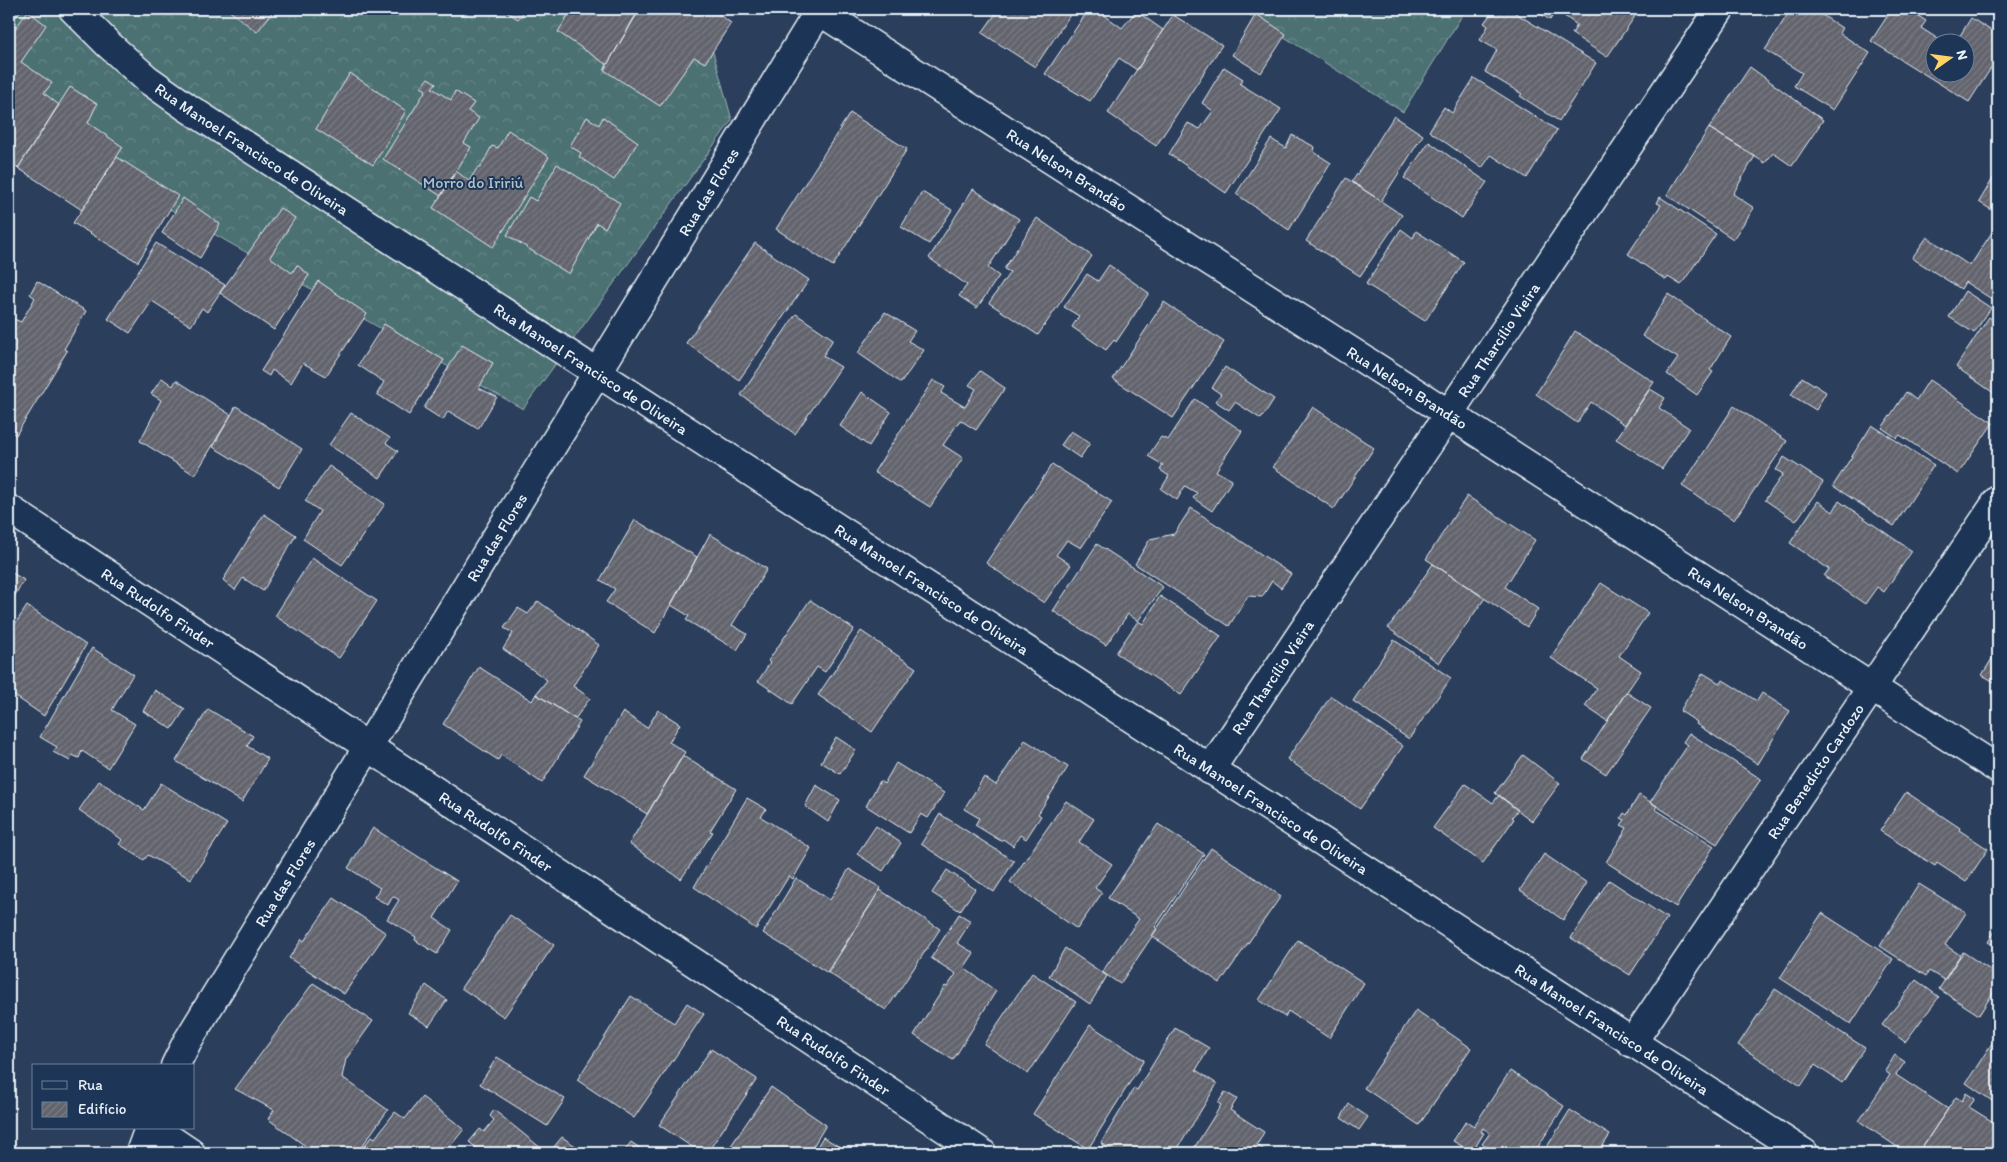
<svg xmlns="http://www.w3.org/2000/svg" width="2007" height="1162" font-family="Itim,sans-serif">
<style>
.forest{fill:url(#forest-crowns);stroke:#9ab1b6}
.building{fill:url(#building-hatch);stroke:#e8f1f8}
.lines{fill:none;stroke-linecap:round;stroke-linejoin:round}
.minor-casing{stroke:#e8f1f8;stroke-width:31}
.minor{stroke:#1d3557;stroke-width:28}
.labels{text-anchor:middle;dominant-baseline:central;stroke-width:4;stroke-linejoin:round;paint-order:stroke}
.street-label{font-size:16px;fill:#e8f1f8;stroke:#1d3557}
.park-label{font-size:16px;fill:#b1c4c9;stroke:#1d3557}
</style>
<defs>
<pattern id="forest-crowns" width="20" height="18" patternUnits="userSpaceOnUse" patternTransform="scale(1.25)"><rect width="20" height="18" fill="#4c7173"/><path d="M2 6a3 3 0 1 1 6 0M12 15a3 3 0 1 1 6 0" fill="none" stroke="#668688"/></pattern>
<pattern id="building-hatch" width="6" height="6" patternUnits="userSpaceOnUse" patternTransform="scale(1.25)"><rect width="6" height="6" fill="#63646d"/><path d="M-1 1l2-2M0 6l6-6M5 7l2-2" fill="none" stroke="#797b83"/></pattern>
</defs>
<rect width="100%" height="100%" fill="#2b3e5b"/>
<filter id="ink" filterUnits="userSpaceOnUse"><feTurbulence type="fractalNoise" baseFrequency=".02" numOctaves="2"/><feDisplacementMap in="SourceGraphic" scale="10" xChannelSelector="R" yChannelSelector="G"/><feConvolveMatrix kernelMatrix="1 2 1 2 8 2 1 2 1" color-interpolation-filters="sRGB"/></filter>
<g filter="url(#ink)">
<path class="forest" d="M9,9H701L732,120L523,409L9,118Z
M1240,9H1466L1403,112Z"/>
<path class="building" d="M9,9H22L9,26Z
M227,9H275L257,32Z
M503,9H526L518,19Z
M565,9H631L637,13L607,65L558,32L570,12Z
M640,9H711L731,23L705,63L694,57L660,106L604,70Z
M999,9H1074L1035,67L982,33Z
M1089,9H1096L1122,28L1136,11L1163,30L1137,70L1119,58L1090,101L1045,74Z
M1494,9H1509L1596,63L1559,121L1520,96L1522,94L1485,72L1497,50L1480,40L1488,26L1484,23Z
M1533,9H1640L1607,57L1572,34L1577,25L1556,10L1550,20Z
M1791,9H1813L1842,28L1839,33L1870,53L1833,110L1794,86L1802,73L1765,50Z
M1892,9H1908L1926,21L1921,28L1943,42H1934V72H1964V42H1956L1971,18L1998,35V57L1969,102L1871,41Z
M28,11L46,25L21,62L52,83L44,93L59,105L18,168L15,166L12,172L9,169V37Z
M1256,14L1286,34L1261,73L1232,55Z
M1173,15L1222,45L1156,146L1108,113Z
M1224,67L1243,79L1240,84L1281,109L1226,193L1169,154L1188,123L1200,129L1213,111L1202,103Z
M1750,67L1823,120L1792,166L1773,153L1765,163L1709,128Z
M350,73L406,111L373,165L316,129Z
M428,78L436,83L432,88L451,100L455,91L474,103L468,111L479,118L464,143L471,147L441,196L383,159L426,90L421,87Z
M1474,78L1557,130L1527,178L1491,155L1482,168L1429,131L1444,107L1452,113Z
M70,87L97,104L88,123L123,147L82,210L18,168Z
M850,113L907,149L833,266L776,229Z
M1394,116L1423,135L1381,201L1352,182Z
M587,117L599,125L603,117L638,142L614,180L579,157L581,153L570,146Z
M1709,128L1755,156L1733,194L1754,208L1733,239L1667,195Z
M508,130L549,157L493,247L433,208L456,171L469,181L478,167L480,168L492,146L498,148Z
M1292,135L1315,147L1314,152L1331,163L1289,230L1236,194L1271,139L1286,148Z
M1429,142L1487,182L1462,218L1404,178Z
M117,157L178,196L138,262L73,223Z
M557,164L620,203L605,228L597,223L569,274L507,235L529,197L536,201Z
M1998,170V214L1979,202Z
M1346,178L1402,215L1360,276L1306,241Z
M973,189L1019,219L988,268L999,276L977,308L959,296L967,285L929,258Z
M922,192L952,210L929,244L901,227Z
M1660,197L1716,234L1681,285L1668,277L1666,280L1628,254L1661,205L1657,203Z
M183,198L220,224L200,258L162,233Z
M280,208L295,218L270,257L292,273L297,265L309,275L274,330L220,293Z
M1037,218L1092,256L1038,335L989,303L1010,272L1004,269Z
M1998,223V303L1965,282L1961,289L1912,258L1927,237L1970,266Z
M1401,229L1413,238L1416,231L1464,262L1425,321L1366,284Z
M156,243L225,285L207,312L202,308L191,326L152,301L130,333L108,319Z
M755,243L809,280L739,380L686,343Z
M1109,265L1149,293L1116,342L1114,340L1106,350L1072,327L1079,316L1064,307L1087,274L1098,281Z
M37,281L86,311L64,349L67,351L16,435L9,430V328L14,319L21,322L35,298L30,294Z
M318,281L367,314L326,376L303,363L291,383L272,370L269,376L261,371Z
M1965,291L1991,308L1974,333L1949,317Z
M1668,294L1731,337L1710,370L1713,372L1697,395L1667,374L1678,358L1642,336Z
M1164,302L1224,342L1173,418L1113,379Z
M885,312L915,331L908,341L924,350L901,383L858,353Z
M796,314L833,339L823,356L841,367L795,434L741,395Z
M1989,317L1998,323V396L1956,367Z
M384,324L444,360L409,415L377,394L384,382L358,365Z
M1575,331L1654,382L1625,425L1591,402L1577,423L1536,394Z
M462,345L493,363L479,388L497,397L478,429L448,411L443,420L424,408Z
M1225,367L1274,399L1261,419L1235,402L1229,410L1215,401L1221,394L1212,388Z
M980,371L1005,388L976,430L960,420L943,445L963,458L930,507L874,472L933,380L945,387L941,393L965,407L976,389L969,385Z
M1802,377L1826,392L1816,410L1791,395Z
M162,378L173,386L176,380L231,415L195,475L140,441L161,400L151,394Z
M1929,380L1993,423L1958,474L1900,435L1897,438L1882,428L1906,392L1916,400Z
M1650,389L1665,398L1659,408L1689,428L1662,469L1616,439Z
M862,392L891,412L869,446L840,426Z
M1195,399L1242,431L1216,471L1232,480L1212,511L1193,498L1197,493L1185,486L1177,500L1161,489L1169,476L1160,470L1163,465L1148,456L1161,437L1168,440Z
M236,406L302,449L279,487L213,447Z
M1734,406L1787,441L1734,520L1682,486Z
M1313,407L1374,448L1334,509L1273,467Z
M351,413L390,438L386,443L398,451L380,478L329,445Z
M1872,425L1934,465L1894,526L1833,486Z
M1071,431L1090,443L1080,458L1061,445Z
M1784,457L1823,482L1796,521L1765,500L1783,474L1776,470Z
M1052,464L1112,502L1081,548L1067,540L1056,555L1071,565L1044,603L986,563Z
M329,466L385,504L342,565L303,539L320,511L305,501Z
M1467,496L1535,540L1505,587L1538,609L1527,627L1426,559Z
M1818,501L1833,512L1839,501L1912,551L1884,592L1877,587L1865,604L1824,576L1829,569L1790,543Z
M1191,508L1291,574L1281,588L1272,581L1262,597L1248,596L1229,626L1135,564L1150,539L1174,534Z
M264,514L296,535L263,591L243,578L235,590L223,580Z
M635,520L697,557L655,633L606,602L615,589L600,580Z
M710,534L767,569L732,625L747,634L737,650L686,620L689,616L671,605Z
M1097,544L1163,587L1138,621L1128,614L1106,645L1053,611Z
M312,558L377,601L339,658L275,616Z
M1433,564L1485,598L1439,663L1388,628Z
M9,571L24,580L9,605Z
M1601,583L1648,613L1619,656L1641,671L1607,721L1585,706L1597,688L1551,658Z
M1160,596L1221,636L1181,695L1116,653L1138,621L1143,624Z
M810,600L854,629L825,672L817,667L792,704L758,681L770,663L768,661Z
M538,601L599,645L573,686L590,698L575,719L536,694L547,680L503,649L513,633L504,628L518,608L528,614Z
M27,606L86,645L44,716L9,692V633Z
M861,631L916,668L872,732L818,695Z
M1394,640L1451,678L1409,739L1353,701Z
M92,648L133,674L112,710L135,724L108,768L82,751L79,758L72,755L70,761L53,752L57,747L40,737Z
M1998,649V684L1982,675Z
M479,667L532,701L536,694L580,722L542,783L501,755L498,760L443,724Z
M1703,673L1721,684L1723,680L1757,701L1762,693L1790,711L1758,764L1696,724L1697,722L1680,711Z
M155,690L185,709L172,729L143,711Z
M1626,692L1651,708L1606,774L1583,759Z
M1331,696L1403,746L1360,809L1287,759Z
M208,709L253,736L247,746L268,759L242,802L176,761Z
M658,710L680,724L669,742L685,752L647,814L584,775L623,712L647,728Z
M1689,733L1761,779L1717,844L1650,802L1688,745L1683,742Z
M836,737L856,750L840,774L821,762Z
M1025,740L1068,767L1038,814L1041,816L1026,839L1020,835L1013,846L1003,839L1001,841L975,825L979,818L964,809L984,777L996,785Z
M1523,755L1560,783L1532,821L1495,793Z
M683,756L736,789L710,831L713,832L681,879L629,844Z
M896,763L944,793L928,818L921,814L909,833L866,806L880,781L884,784Z
M99,781L144,810L161,783L227,824L191,879L148,855L144,860L119,844L122,840L120,838L79,810Z
M1465,784L1493,803L1499,795L1518,810L1512,817L1514,819L1483,863L1433,828Z
M816,785L840,800L828,822L805,806Z
M1906,792L1960,828L1959,830L1988,849L1966,882L1937,863L1935,866L1880,831Z
M1639,795L1657,806L1655,809L1714,846L1676,907L1606,862L1627,828L1621,825L1625,820L1621,818L1624,813L1627,815Z
M747,798L766,809L761,817L811,848L793,879L789,876L756,929L694,887Z
M1066,801L1094,819L1079,842L1112,864L1095,888L1102,893L1077,929L1010,882Z
M940,814L1014,861L994,892L921,844Z
M1158,824L1204,854L1155,927L1157,929L1120,984L1102,972L1139,919L1108,898Z
M876,826L901,843L883,871L857,854Z
M373,828L457,881L434,918L452,930L437,954L415,940L416,937L387,919L399,900L393,896L388,905L374,897L380,888L348,868Z
M1211,848L1281,896L1220,983L1152,936Z
M1544,854L1587,883L1563,920L1520,890Z
M849,869L881,888L828,973L763,933L796,878L830,900Z
M947,870L975,889L960,911L932,893Z
M1609,880L1667,918L1630,975L1571,938Z
M1919,884L1966,913L1945,945L1960,955L1944,980L1929,971L1926,976L1880,946Z
M880,890L940,929L886,1010L827,972Z
M334,898L386,933L344,994L289,958L302,939L304,941Z
M1822,913L1893,959L1851,1024L1780,978Z
M959,914L971,921L957,943L974,953L964,968L996,991L953,1060L914,1035L945,986L947,987L956,974L931,958Z
M510,915L554,945L504,1017L461,988Z
M1998,926V949L1988,942Z
M1298,940L1364,983L1329,1038L1288,1011L1285,1017L1259,1000Z
M1065,948L1107,976L1090,1004L1049,976Z
M1963,952L1998,975V985L1979,1015L1939,989Z
M1032,973L1076,1002L1028,1074L984,1044Z
M1916,980L1939,997L1905,1042L1882,1025Z
M313,983L373,1021L346,1059L342,1077L388,1110L357,1153H315L268,1119L274,1110L235,1089Z
M426,985L447,1000L429,1026L408,1013Z
M1775,989L1865,1048L1842,1083L1815,1065L1801,1086L1738,1045Z
M631,996L674,1023L687,1003L704,1014L634,1118L577,1080Z
M1416,1010L1471,1048L1419,1125L1364,1088Z
M1090,1025L1144,1060L1088,1149L1033,1114Z
M1175,1028L1209,1048L1196,1070L1217,1084L1175,1153H1117L1101,1143L1134,1088L1137,1090Z
M1996,1037L1998,1038V1105L1966,1083Z
M711,1049L757,1079L707,1153H701L659,1125Z
M1895,1055L1905,1062L1896,1075L1948,1109L1918,1153H1906L1859,1121L1890,1075L1885,1071Z
M497,1057L565,1099L547,1126L480,1084Z
M1510,1071L1564,1106L1534,1153H1495L1482,1144L1490,1133L1483,1128L1481,1132L1484,1133L1472,1152L1453,1141L1466,1121L1474,1126Z
M771,1087L826,1125L809,1153H726Z
M1225,1092L1237,1099L1230,1110L1264,1132L1257,1145L1269,1153H1191L1221,1105L1218,1103Z
M1966,1093L1975,1099L1969,1107L1998,1125V1148L1995,1153H1918L1956,1097L1962,1101Z
M422,1097L464,1129L445,1153H359L372,1136L375,1138L395,1112L405,1119Z
M1349,1104L1368,1117L1359,1130L1341,1118Z
M494,1110L547,1153H483L469,1142L480,1129L484,1132L494,1120L490,1116Z
M1570,1110L1610,1135L1598,1153H1543Z
M562,1137L586,1153H549Z
M823,1137L850,1153H813Z
M631,1142L647,1153H623Z"/>
<g class="lines">
<defs>
<g id="minor">
<path id="s1" d="M73,9L108,44L147,79L188,108L1804,1153"/>
<path id="s2" d="M816,9L1449,414L1998,769"/>
<path id="s3" d="M9,509L982,1153"/>
<path id="s4" d="M1210,770L1720,9"/>
<path id="s5" d="M1632,1043L1998,500"/>
<path id="s6" d="M175,1066L187,1042L819,11"/>
<path d="M154,1128L191,1153"/>
<path d="M140,1153L149,1128"/>
</g>
</defs>
<use href="#minor" class="minor-casing"/>
<use href="#minor" class="minor"/>
</g>
</g>
<g class="labels">
<g class="street-label">
<text stroke="none"><textPath href="#s1" startOffset="228">Rua Manoel Francisco de Oliveira</textPath></text>
<text stroke="none"><textPath href="#s2" startOffset="298">Rua Nelson Brandão</textPath></text>
<text stroke="none"><textPath href="#s6" startOffset="1024">Rua das Flores</textPath></text>
<text stroke="none"><textPath href="#s4" startOffset="518">Rua Tharcílio Vieira</textPath></text>
<text stroke="none"><textPath href="#s1" startOffset="632">Rua Manoel Francisco de Oliveira</textPath></text>
<text stroke="none"><textPath href="#s2" startOffset="702">Rua Nelson Brandão</textPath></text>
<text stroke="none"><textPath href="#s6" startOffset="619">Rua das Flores</textPath></text>
<text stroke="none"><textPath href="#s1" startOffset="1038">Rua Manoel Francisco de Oliveira</textPath></text>
<text stroke="none"><textPath href="#s3" startOffset="179">Rua Rudolfo Finder</textPath></text>
<text stroke="none"><textPath href="#s2" startOffset="1108">Rua Nelson Brandão</textPath></text>
<text stroke="none"><textPath href="#s4" startOffset="112">Rua Tharcílio Vieira</textPath></text>
<text stroke="none"><textPath href="#s5" startOffset="328">Rua Benedicto Cardozo</textPath></text>
<text stroke="none"><textPath href="#s1" startOffset="1442">Rua Manoel Francisco de Oliveira</textPath></text>
<text stroke="none"><textPath href="#s3" startOffset="584">Rua Rudolfo Finder</textPath></text>
<text stroke="none"><textPath href="#s6" startOffset="214">Rua das Flores</textPath></text>
<text stroke="none"><textPath href="#s1" startOffset="1848">Rua Manoel Francisco de Oliveira</textPath></text>
<text stroke="none"><textPath href="#s3" startOffset="989">Rua Rudolfo Finder</textPath></text>
</g>
<g class="park-label">
<text x="473" y="182">Morro do Iririú</text>
</g>
</g>
<rect width="2007" height="1162" fill="none" stroke="#1d3557" stroke-width="30"/>
<rect x="15" y="15" width="1977" height="1132" fill="none" stroke="#e8f1f8" stroke-width="2" filter="url(#ink)"/>
<rect x="32" y="1064" width="162" height="65" fill="#1d3557" stroke="#6e8097"/>
<rect x="42" y="1081" width="25" height="8" fill="#1d3557" stroke="#6e8097"/>
<text x="78" y="1090" font-size="15" fill="#e8f1f8">Rua</text>
<rect x="42" y="1102" width="25" height="15" fill="url(#building-hatch)" stroke="#6e8097"/>
<text x="78" y="1114" font-size="15" fill="#e8f1f8">Edifício</text>
<g transform="translate(1950 58) rotate(76)"><circle r="24" fill="#1d3557" stroke="#6e8097"/>
<path d="M0-4L9 19L0 12L-9 19Z" fill="#ffd166"/>
<text y="-8" font-size="14" font-weight="bold" text-anchor="middle" fill="#e8f1f8">N</text>
</g>
</svg>
